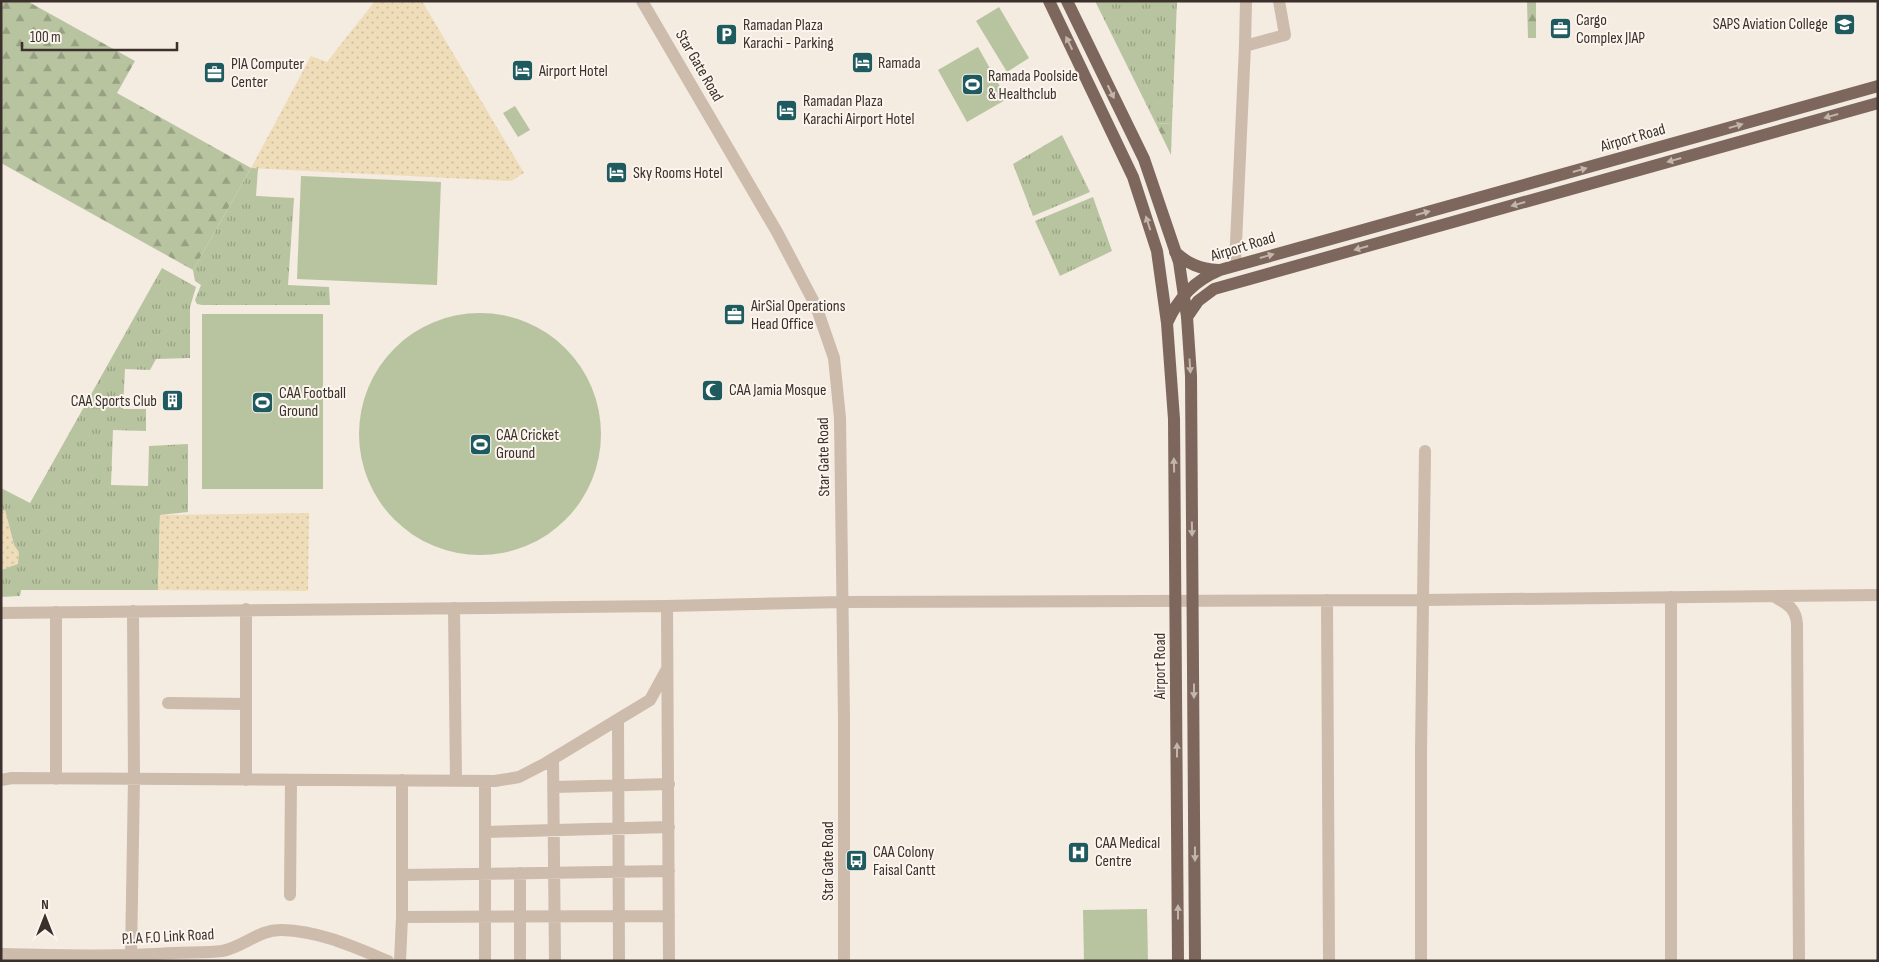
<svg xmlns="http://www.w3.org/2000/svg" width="1879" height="962" font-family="'Sofia Sans Condensed',sans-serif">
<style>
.grass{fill:url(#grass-tufts)}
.forest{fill:url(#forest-firs)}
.sand{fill:url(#sand-dots)}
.green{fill:#b8c4a0}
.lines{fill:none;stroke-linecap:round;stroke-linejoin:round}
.minor{stroke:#cdbbac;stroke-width:12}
.major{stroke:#7d675c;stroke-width:12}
.oneway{fill:#c2b5ac}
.labels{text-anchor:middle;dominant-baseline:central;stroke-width:4;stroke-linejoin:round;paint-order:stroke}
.poi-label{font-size:16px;fill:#3b302b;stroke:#fbf5ee;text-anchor:start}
.street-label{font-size:16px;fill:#3b302b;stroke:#fbf5ee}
</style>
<defs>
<pattern id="grass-tufts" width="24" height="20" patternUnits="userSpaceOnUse" patternTransform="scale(1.25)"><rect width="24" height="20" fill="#b8c4a0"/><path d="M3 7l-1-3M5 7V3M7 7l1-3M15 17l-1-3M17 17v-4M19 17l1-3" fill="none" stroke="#97a083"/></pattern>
<pattern id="forest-firs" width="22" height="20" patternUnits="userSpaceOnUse" patternTransform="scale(1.25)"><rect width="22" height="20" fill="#b8c4a0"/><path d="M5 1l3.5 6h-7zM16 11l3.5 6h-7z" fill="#97a083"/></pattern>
<pattern id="sand-dots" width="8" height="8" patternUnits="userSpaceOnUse" patternTransform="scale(1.25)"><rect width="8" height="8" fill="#efdcb8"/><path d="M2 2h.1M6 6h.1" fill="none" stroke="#cebd9e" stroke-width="1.8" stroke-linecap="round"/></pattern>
</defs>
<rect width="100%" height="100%" fill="#f4ebe1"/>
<path class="grass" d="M1095,1H1177L1172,123L1156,124Z
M1062,135L1090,192L1033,216L1013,164Z
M251,168H258L256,196L294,198L288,285L329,287L330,305H202L197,304L195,300L201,285L195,281L193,270Z
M1093,197L1112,251L1060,276L1035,221Z
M162,268L196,287L190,307V358L156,359L150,370L125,369L123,409H146V431L113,430L111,485L148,486L149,446L188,444V512L160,515L158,590H21L20,596L1,597V570L7,568L14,545L5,511H1V488L30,503Z"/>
<path class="forest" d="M1,1H27L135,61L117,93L251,168L193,270L1,163Z
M1527,1H1536V38H1528Z
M1172,123L1171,155L1156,124Z"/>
<path class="sand" d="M375,1H422L524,173L511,181L251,168L311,56L327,62Z
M5,510L14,545L19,552L18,564L1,570V511Z
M309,513L308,591L158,590L160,515Z"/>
<path class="green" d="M999,7L1029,58L1007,72L976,21Z
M978,47L1007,99L967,122L938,70Z
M515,106L530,130L518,137L503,113Z
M301,176L441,182L437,285L297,279Z
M359 434a121 121 0 1 1 242 0a121 121 0 1 1-242 0Z
M323,314V489H202V314Z
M1147,909L1148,961H1084L1083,910Z"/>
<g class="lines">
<path class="minor" d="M642,1L777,232L816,306L834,358L840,418L844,718V961
M1245,46L1246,1
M1235,265L1245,46L1285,35L1279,1
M1671,597V961
M1775,597C1787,604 1796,608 1797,624L1799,961
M1327,600L1329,961
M667,606L669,961
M454,608L456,781
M246,609V780
M1,613L667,606L843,602L1423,600L1878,595
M168,703L246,704
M618,720L619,961
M553,759L555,961
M56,779V612
M1,780L12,778L495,781L519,777L546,763L650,700L667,669
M554,787L669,784
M485,832L669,827
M520,873V961
M402,875L669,871
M290,895L291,780
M402,917L669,916
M1,954C58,955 115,957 172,953C189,952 206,953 222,951C244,947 259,929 282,930C320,931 354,947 388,961
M131,956L134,779L133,611
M400,961L402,917V780
M485,961V781
M1421,961V751L1425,451"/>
<path class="major" d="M1049,1L1133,177L1157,251L1167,323L1174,419L1178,961
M1067,1L1144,159L1179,262L1187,317L1191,376L1195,961
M1175,252C1188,264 1200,269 1218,270
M1187,317L1198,301L1214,289L1878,103
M1167,323C1179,297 1194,281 1220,270L1878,86"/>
</g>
<defs><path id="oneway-solid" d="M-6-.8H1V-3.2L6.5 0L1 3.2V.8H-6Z" transform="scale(1.25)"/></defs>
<g class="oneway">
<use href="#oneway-solid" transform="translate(1069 43) rotate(-116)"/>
<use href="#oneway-solid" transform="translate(1111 92) rotate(64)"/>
<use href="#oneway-solid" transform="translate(1831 116) rotate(164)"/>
<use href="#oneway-solid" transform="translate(1736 126) rotate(-16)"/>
<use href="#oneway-solid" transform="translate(1674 160) rotate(164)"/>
<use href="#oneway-solid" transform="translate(1580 170) rotate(-16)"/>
<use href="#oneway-solid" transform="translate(1518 204) rotate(164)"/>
<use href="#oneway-solid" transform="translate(1423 213) rotate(-15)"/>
<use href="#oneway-solid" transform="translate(1148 223) rotate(-108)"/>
<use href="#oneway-solid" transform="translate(1361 248) rotate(164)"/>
<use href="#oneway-solid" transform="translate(1267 256) rotate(-16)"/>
<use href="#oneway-solid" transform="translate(1190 366) rotate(86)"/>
<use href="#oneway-solid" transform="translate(1174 465) rotate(-91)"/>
<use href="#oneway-solid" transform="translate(1192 529) rotate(89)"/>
<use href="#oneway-solid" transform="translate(1194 691) rotate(90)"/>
<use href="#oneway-solid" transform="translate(1177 750) rotate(-90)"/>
<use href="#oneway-solid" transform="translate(1195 854) rotate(90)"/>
<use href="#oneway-solid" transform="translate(1178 912) rotate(-90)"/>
</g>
<defs>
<symbol id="university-square" viewBox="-11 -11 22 22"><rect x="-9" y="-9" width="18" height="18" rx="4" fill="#1f5a5e" stroke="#fbf5ee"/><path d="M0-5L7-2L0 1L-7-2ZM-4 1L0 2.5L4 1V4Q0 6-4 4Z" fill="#fff"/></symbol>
<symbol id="office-square" viewBox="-11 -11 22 22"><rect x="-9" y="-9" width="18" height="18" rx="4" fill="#1f5a5e" stroke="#fbf5ee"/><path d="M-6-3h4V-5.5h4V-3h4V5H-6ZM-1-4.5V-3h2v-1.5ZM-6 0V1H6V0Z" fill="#fff"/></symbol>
<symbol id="parking-square" viewBox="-11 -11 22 22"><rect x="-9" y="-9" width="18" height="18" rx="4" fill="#1f5a5e" stroke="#fbf5ee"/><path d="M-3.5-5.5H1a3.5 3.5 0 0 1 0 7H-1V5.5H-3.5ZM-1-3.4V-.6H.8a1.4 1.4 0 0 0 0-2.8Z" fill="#fff"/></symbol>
<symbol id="hotel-square" viewBox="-11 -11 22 22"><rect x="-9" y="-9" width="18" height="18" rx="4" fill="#1f5a5e" stroke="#fbf5ee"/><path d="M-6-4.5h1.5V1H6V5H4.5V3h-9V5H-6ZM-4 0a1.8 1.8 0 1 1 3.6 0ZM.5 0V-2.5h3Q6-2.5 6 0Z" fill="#fff"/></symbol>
<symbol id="stadium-square" viewBox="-11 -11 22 22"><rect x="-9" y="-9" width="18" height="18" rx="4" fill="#1f5a5e" stroke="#fbf5ee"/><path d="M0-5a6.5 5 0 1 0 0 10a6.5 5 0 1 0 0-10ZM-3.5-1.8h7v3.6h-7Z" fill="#fff"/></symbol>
<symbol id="mosque-square" viewBox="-11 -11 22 22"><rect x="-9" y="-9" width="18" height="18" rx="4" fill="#1f5a5e" stroke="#fbf5ee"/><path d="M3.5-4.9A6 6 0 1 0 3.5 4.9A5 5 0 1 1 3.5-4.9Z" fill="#fff"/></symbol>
<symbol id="building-square" viewBox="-11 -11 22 22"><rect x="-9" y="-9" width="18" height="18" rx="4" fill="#1f5a5e" stroke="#fbf5ee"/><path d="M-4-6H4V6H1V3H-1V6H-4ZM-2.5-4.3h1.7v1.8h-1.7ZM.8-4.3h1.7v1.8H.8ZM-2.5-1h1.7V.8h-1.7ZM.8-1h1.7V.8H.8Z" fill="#fff"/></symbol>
<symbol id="hospital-square" viewBox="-11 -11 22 22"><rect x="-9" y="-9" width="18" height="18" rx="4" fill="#1f5a5e" stroke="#fbf5ee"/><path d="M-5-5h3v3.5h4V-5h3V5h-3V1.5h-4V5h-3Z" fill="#fff"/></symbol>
<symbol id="bus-square" viewBox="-11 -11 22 22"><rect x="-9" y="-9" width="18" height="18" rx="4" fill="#1f5a5e" stroke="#fbf5ee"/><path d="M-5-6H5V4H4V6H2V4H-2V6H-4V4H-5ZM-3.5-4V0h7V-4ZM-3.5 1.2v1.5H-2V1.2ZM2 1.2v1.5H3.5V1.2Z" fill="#fff"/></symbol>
</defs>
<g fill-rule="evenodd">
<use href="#university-square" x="1832" y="12" width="25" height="25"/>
<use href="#office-square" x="1548" y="16" width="25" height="25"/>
<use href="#parking-square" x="714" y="22" width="25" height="25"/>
<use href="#hotel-square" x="850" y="50" width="25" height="25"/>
<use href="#hotel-square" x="510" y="58" width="25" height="25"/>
<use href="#office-square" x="202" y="60" width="25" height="25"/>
<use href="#stadium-square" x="960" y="72" width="25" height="25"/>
<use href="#hotel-square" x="774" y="98" width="25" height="25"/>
<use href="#hotel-square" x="604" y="160" width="25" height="25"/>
<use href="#office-square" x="722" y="302" width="25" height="25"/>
<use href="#mosque-square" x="700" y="378" width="25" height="25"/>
<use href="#building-square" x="160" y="388" width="25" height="25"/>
<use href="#stadium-square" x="250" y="390" width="25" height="25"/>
<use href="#stadium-square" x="468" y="432" width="25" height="25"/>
<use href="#hospital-square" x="1066" y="840" width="25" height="25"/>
<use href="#bus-square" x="844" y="848" width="25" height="25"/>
</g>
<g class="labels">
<g class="poi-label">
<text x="1576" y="20">Cargo<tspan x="1576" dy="18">Complex JIAP</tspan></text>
<text x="1828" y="24" text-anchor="end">SAPS Aviation College</text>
<text x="743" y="25">Ramadan Plaza<tspan x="743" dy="18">Karachi - Parking</tspan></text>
<text x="878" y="63">Ramada</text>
<text x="231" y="64">PIA Computer<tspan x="231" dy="18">Center</tspan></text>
<text x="539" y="71">Airport Hotel</text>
<text x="988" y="76">Ramada Poolside<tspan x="988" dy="18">&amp; Healthclub</tspan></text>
<text x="803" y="101">Ramadan Plaza<tspan x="803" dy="18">Karachi Airport Hotel</tspan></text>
<text x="633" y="173">Sky Rooms Hotel</text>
<text x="751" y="306">AirSial Operations<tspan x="751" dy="18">Head Office</tspan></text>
<text x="729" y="390">CAA Jamia Mosque</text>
<text x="279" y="393">CAA Football<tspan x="279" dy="18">Ground</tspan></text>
<text x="157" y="401" text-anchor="end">CAA Sports Club</text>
<text x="496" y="435">CAA Cricket<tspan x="496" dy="18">Ground</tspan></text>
<text x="1095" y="843">CAA Medical<tspan x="1095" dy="18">Centre</tspan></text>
<text x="873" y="852">CAA Colony<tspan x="873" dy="18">Faisal Cantt</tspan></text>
</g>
<g class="street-label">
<text transform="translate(699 66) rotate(60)">Star Gate Road</text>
<text transform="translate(1633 138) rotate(-16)">Airport Road</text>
<text transform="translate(1243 247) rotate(-17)">Airport Road</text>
<text transform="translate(824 457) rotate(-91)">Star Gate Road</text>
<text transform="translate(1160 666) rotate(-90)">Airport Road</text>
<text transform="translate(828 861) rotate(-90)">Star Gate Road</text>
<text transform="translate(168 937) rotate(-3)">P.I.A F.O Link Road</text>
</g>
</g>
<rect width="1879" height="962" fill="none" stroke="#3b302b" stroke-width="5"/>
<g transform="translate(45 917)" stroke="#fbf5ee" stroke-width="4" paint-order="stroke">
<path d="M0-4L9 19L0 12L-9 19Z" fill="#3b302b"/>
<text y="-8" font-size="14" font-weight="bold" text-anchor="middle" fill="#3b302b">N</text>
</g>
<path d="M22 42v8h155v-8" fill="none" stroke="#3b302b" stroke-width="2.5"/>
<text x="30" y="42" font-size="15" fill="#3b302b" stroke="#fbf5ee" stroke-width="4" paint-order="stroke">100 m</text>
</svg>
